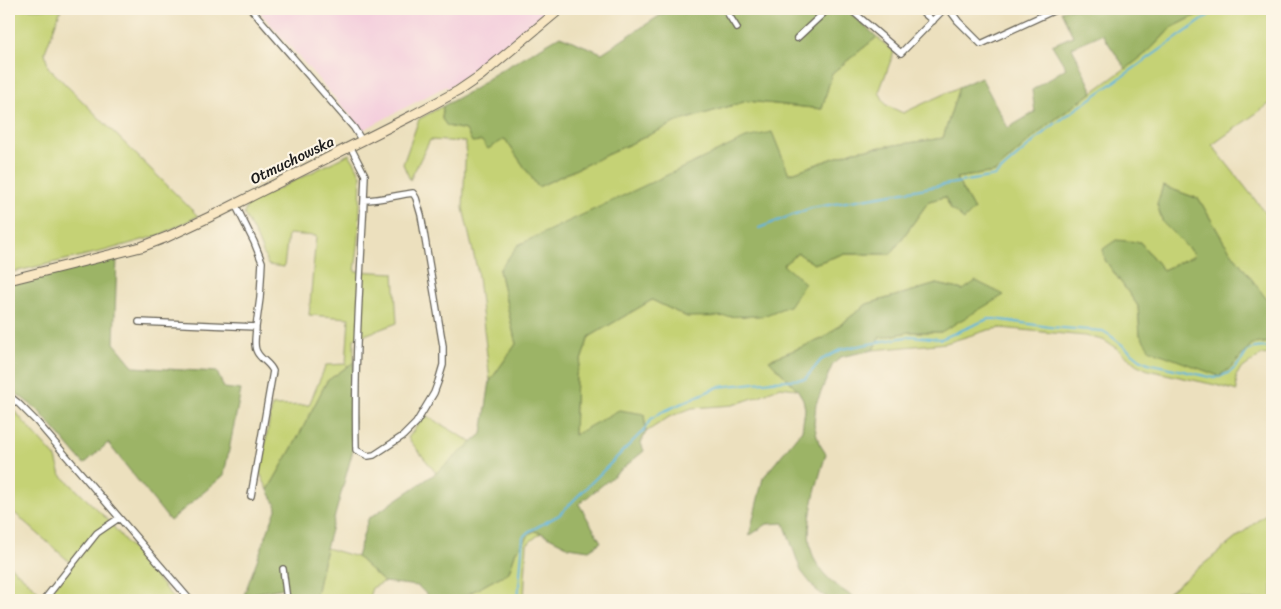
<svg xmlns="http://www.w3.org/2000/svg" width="1281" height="609" font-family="Sriracha,sans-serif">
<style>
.built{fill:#f4cfdd}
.green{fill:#c5d274;stroke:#707748}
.forest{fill:#9cb466;stroke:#5c6841}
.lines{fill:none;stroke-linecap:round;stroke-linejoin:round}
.stream{stroke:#62b6de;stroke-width:2}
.minor-casing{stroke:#656155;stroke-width:8}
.secondary-casing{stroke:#656155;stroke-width:11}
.minor{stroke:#fff;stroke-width:5.5}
.secondary{stroke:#f9e7c3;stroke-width:9}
.labels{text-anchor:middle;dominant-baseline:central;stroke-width:4.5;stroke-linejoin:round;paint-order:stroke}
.street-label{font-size:15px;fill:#1c1c1c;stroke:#fcf5e5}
</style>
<rect width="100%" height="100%" fill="#fcf5e5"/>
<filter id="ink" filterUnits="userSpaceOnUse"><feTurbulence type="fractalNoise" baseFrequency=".02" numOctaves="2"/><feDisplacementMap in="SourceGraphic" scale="10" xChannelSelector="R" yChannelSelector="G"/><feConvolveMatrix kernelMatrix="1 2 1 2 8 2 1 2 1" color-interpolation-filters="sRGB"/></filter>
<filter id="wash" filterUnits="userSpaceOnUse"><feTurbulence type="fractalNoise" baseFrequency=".0096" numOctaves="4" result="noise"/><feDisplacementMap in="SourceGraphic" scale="20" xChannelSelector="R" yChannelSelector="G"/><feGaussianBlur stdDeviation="1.12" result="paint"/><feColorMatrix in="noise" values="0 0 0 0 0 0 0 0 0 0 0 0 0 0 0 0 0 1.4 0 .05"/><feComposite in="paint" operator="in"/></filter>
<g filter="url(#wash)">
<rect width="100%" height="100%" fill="#ece0be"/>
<path class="built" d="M257,9H548L492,57L448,88L446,86L363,130Z"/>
<path class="green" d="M9,9H61L45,52L48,67L198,216L160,235L104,251L9,273Z
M1209,9H1272V102L1212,145L1272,221V302H1268L1224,242L1199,199L1163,186L1157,204L1163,223L1195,255L1163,270L1140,242L1105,260L1138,306L1140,335L1232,367L1252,344L1272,342V354L1261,355L1240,370L1236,376L1237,391L1220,386L1148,370L1137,365L1116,348L1103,340L1085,336L1001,328L988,330L946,343L873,350L879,338L909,332H941L963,290L937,284L867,304L822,339L769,360L797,389L780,387L759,396L733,405L692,408L669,417L646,432L644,414L574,435L576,375L589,337L652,300L687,317L783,265L798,253L814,264L843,254H891L929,201L945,197L951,209L974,210L956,178L995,172L1046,126L1149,51L1171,28Z
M877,37L894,52L879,92L886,105L903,113L959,87L943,138L854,151L789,174L772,133L499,270L516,344L490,381L477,269L463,208L466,142L430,140L410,180L403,164L419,119L443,106L442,119L447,126L505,139L538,187L677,122L747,101L822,109L832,73Z
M349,154L355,163L361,175L359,238L355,271L394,273L397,323L354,339V362L327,381L296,441L268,490L260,473L272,406L309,405L326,365L346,364L349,318L309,315L316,236L288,234L284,267L268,265L257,238L244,214L247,204Z
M9,405L56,458L61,475L106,518L175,600H48L45,597L42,600H9V565L45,597L72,564L9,508Z
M425,415L473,443L436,473L408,438Z
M1272,509V600H1159Z
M534,531L541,533L527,544L524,600H457L509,572L516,551L525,542L529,534Z
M326,548L357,557L384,582L372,588L368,600H315Z"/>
<path class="forest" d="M670,9H742L757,12L771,9H846L877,37L832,73L822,109L747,101L677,122L538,187L505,139L488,149L482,141L472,142L466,130L447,126L442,119L443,106L476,88L493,75L560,36L602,53Z
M1067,9H1209L1171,28L1149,51L1126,69L1102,34L1072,47L1093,92L1046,126L995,172L956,178L974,210L964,220L951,209L945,197L929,201L891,254H843L814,264L798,253L783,265L805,283L789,306L763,316L687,317L652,300L589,337L576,375L574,435L619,410L644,414L646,432L641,443L644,451L579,504L601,542L589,550L569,547L541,533L534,531L529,534L525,542L516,551L509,572L457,600H432L418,586L384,582L357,557L368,519L436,473L482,434L490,381L516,344L499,270L518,245L746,138L772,132L789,174L854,151L943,138L959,87L981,77L1008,128L1035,112L1032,90L1066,68L1052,45L1073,36L1061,11Z
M1163,186L1199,199L1224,242L1268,301L1272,302V342L1252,344L1232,367L1219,376L1150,350L1140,335L1138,306L1105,260L1103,249L1116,240L1140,242L1163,270L1195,255L1163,223L1157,204Z
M117,258L114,343L134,367L217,372L224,388L241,390L224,475L170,521L108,443L84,464L38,410L9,388V284Z
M976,281L1004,295L941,332H909L879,338L873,350L840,357L832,366L816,404L814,424L819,443L826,454C818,481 803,526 812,553C819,574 837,587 855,598V600H830L816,590L801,571L784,523L767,524L749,536L763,478L802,430L805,409L803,399L797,389L769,360L822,339L867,304L937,284L963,290Z
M354,362L353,450L326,548L315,600H289L285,588L244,595L277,507L268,490L296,441L327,381Z"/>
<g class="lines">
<path class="stream" d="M759,228L811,208L995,176L1048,129L1062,119L1218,9
M518,600L523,537L528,532L559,515L644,430L651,419L660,413L718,387L773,381L805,379L821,360L842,349L911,336L941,339L988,319H995L1050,327L1103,331L1111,336L1140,359L1148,363L1214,378C1225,376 1235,370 1241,361C1244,358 1245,353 1248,351C1254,346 1265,348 1272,347"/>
</g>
</g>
<g filter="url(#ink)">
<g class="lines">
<defs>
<path id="minor" d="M251,9L354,128L362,141
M725,9L737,28
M850,9L901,53L944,9
M919,9L933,21
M949,9L958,21L981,44L1057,9
M797,38L828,9
M350,146L365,175L364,200C381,200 397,195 413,193L416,198L421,215L443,346V365L438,382L434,393L416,423L403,436L374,455L368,456L356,450C354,367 360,284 364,200
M235,204L254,242L262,262L260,298L256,327
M139,322L256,327C256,335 253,346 257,352C261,360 269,362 273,371L251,496
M9,396L18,403L37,422L190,600
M283,569L287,600
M44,600L97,533L119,518"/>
<path id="secondary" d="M9,280L141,247L167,237L218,213L413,115L458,91L480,76L560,9"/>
</defs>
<use href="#minor" class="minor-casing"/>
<use href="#secondary" class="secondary-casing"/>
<use href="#minor" class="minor"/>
<use href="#secondary" class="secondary"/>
</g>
</g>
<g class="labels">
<g class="street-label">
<text transform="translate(292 160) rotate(-26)">Otmuchowska</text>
</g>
</g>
<rect width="1281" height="609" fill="none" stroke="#fcf5e5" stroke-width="30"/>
</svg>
